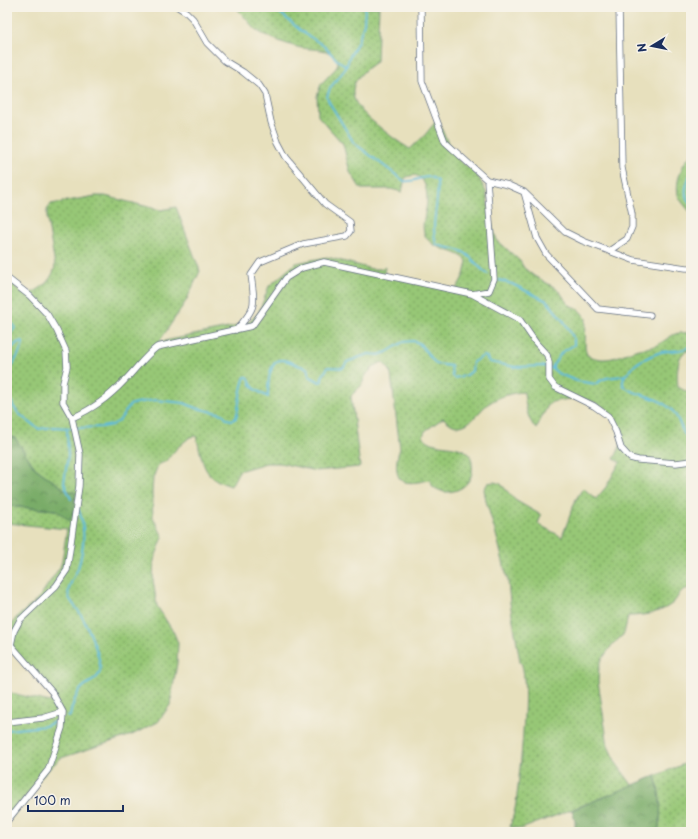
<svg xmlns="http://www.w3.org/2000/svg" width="698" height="839" font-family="'Playpen Sans',sans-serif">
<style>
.grass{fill:url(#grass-dots);stroke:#597b6a}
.forest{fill:url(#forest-crowns);stroke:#4a6e62}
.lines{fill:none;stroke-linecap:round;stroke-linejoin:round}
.stream{stroke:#5dbbdb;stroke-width:2}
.street-casing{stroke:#626d7f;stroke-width:7}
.street{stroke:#fff;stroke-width:5.5}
</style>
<defs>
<pattern id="grass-dots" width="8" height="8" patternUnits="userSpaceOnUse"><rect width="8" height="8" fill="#97c776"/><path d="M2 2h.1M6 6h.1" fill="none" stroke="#7aa264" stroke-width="1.8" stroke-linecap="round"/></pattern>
<pattern id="forest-crowns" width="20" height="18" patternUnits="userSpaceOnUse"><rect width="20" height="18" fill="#79ac67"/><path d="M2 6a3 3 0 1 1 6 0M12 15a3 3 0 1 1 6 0" fill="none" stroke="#628c58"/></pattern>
</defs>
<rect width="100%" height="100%" fill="#f7f3e8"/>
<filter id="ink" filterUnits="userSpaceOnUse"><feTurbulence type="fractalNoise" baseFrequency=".025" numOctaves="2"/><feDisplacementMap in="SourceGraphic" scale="8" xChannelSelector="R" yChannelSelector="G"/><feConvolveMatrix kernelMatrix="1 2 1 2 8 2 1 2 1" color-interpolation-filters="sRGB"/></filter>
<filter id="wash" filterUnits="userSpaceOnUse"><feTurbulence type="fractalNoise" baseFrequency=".012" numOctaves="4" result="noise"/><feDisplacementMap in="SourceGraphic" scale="16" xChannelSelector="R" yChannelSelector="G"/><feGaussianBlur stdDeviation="0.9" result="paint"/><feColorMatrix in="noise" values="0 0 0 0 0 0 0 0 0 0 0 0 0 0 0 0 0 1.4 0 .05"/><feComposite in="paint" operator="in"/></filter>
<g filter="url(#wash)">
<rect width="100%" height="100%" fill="#e7e0bd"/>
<path class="grass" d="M235,7H343L349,10L352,7H379L377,61C343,84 347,101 377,125C388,134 398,142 410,149L424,136L437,120L453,152L459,160L477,174L486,192L492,226L497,240L520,261L524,268L534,276L554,287L560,292L568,304L579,310L586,318L585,347L587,355C606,364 618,356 635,350C642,348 650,348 657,345C672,337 672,331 691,333V351C689,351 686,351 685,352C676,357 677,378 678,387L691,394V588C678,589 680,596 673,603C661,613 643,616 628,616L624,634L612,645L602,659L599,667L598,681L608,746L616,763L633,786L521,829L510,827C512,819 515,811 516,803C519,780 531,676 520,661L510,603L508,581L497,538L486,501L484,489L488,483L494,482L501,484L515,500L541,515L538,524L562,537L576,499L583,488L596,499L606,487L620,462L614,459C617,454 620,447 621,442C622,421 604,402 583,399C573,398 562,400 552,402L548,405L536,429C527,419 525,404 524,392C510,393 500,396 488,404C479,410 468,431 453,425C450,424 446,420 443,418L425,431L423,436C433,450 455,442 468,453C471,456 472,460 472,464C475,481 461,493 444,492C441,491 436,489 433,487L430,480C422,481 413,484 405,482C393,479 396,457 400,449L391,375L389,369L382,362L375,366L366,375L361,386L351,396L360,467L316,471L280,463H266L239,471L231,486C200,477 204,462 196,436L190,437L177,448L166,461L158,465L153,478L152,493L153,517L163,537L154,560L153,580L157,606L174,633L178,643L177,663L170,705L158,722L132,735L61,758C39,776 23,801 7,824V692L50,702L52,700C52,683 21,660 9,649L8,633L15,619L38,599L60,567L62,561L67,529L7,523V506L56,510L64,489L35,468L15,438L7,436V280L23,293C26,292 31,293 33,292C43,288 54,277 55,265L47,219V210L51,204L95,196H105L161,210L176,207L200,271L186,301L159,342L233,327L249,322L259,312L269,286L296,263L327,257L372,269H381L385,266L384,275L451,289L457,288L464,275L467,261C456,248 431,252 424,233C421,222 427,211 427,200C427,185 422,169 405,178L402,192L391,189H361L350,172L343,144L318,116L317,96L321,84L336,68L338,63C333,46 310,51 297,47C288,45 262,35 256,30C249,23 243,14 235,7Z
M691,155V213C687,208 680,201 678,195C675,182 682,163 691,155Z
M691,761V832H658C662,813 661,795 655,776Z"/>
<path class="forest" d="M7,436L15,438L35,468L64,489L76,493L74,509L70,521L56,510L7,506Z
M655,776C661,795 662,813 658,832H575V821L572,810Z"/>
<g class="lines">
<path class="stream" d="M273,7L300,30L324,46L337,60L345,65V68
M365,7L364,23L358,41L349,58L346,68L330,88L327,97L329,102L354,143L404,181C417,183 427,171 437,181C440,203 430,221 436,244C445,249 456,247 465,253C474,259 479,269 488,274
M691,173C686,185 682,195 691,205
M499,280L512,284L547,301L565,323L574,339V345L562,352L553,365V369
M7,325H14L15,327C14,332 9,333 7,337
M7,338L8,344L10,347H13L17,343L22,341L23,343C20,357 9,366 7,379
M625,375C624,378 621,383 624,386C629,393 652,396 661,402C666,405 672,409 675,414C681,423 681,434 691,440
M7,387C11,411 20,416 39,429L53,427L72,428
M67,428L68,456L64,483L71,499
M77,428L102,427L112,425L119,421L130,405L136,403L155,400L184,403L196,408L223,414L227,419L232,420L236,418C240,404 239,390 245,377H248C250,379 250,382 251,384C254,390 262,394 268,397C268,387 268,358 283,360C291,361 298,366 307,368L309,371V376L320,382L322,381V377L328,367L343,368L347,362L360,357L369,354L379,355L387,352L403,342L413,341L419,343L436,364L451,366L452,376L454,378L467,375L472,371L473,362L483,356L487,357V359L490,362L515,367L544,366L553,369L559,374L577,381L596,384C608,374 613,379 625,375C631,372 632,367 636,364C640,361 653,355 658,353C671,348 677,354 691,346
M68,717L70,716C71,708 76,694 82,688C88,682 97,681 100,672C103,661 87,625 81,615C78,609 71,603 69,597C66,588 75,576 78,568C84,549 86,527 78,508
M7,730L45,726L57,721"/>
</g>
</g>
<g filter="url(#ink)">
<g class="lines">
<defs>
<path id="street" d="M178,7L186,12L193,19L207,43L225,61L243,72L259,85L265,94L271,122L278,142L286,157L325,204L350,222L351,231L347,236L303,244L260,262L251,275C255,305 257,307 236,330
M421,7L422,81L445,142L487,180L508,185L524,192L565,232L583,241L633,260L686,268H691
M524,192L537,238L546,254L598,309L650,315
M609,251L627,239L632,227V214L622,168L619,7
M7,278L30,296L47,314L57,331L66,351L67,367L63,383V402L72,418L80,454L79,486L67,570L56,586L20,620L14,631L11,645L52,692L63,712L62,728L48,770L7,821
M472,294L489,291L494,279L487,180
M72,418C94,408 108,398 125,380C136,369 144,357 157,347L252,326L286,278L302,268L324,262L472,294L520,320L536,343L547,355L549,363V379L555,387L594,406L608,416L616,432L621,448L630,458L638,460L676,463L691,461
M7,722L43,718L63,712"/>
</defs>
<use href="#street" class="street-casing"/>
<use href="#street" class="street"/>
</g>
</g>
<rect width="698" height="839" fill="none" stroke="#f7f3e8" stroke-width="24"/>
<g transform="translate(652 46) rotate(260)" stroke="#f7f3e8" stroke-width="3" paint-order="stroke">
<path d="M0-3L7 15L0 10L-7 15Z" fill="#1b2f5e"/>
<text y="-6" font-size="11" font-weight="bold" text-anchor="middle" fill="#1b2f5e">N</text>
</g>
<path d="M28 805v6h95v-6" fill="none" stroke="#1b2f5e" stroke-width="2"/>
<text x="34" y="805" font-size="12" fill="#1b2f5e" stroke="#f7f3e8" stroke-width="3" paint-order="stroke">100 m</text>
</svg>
